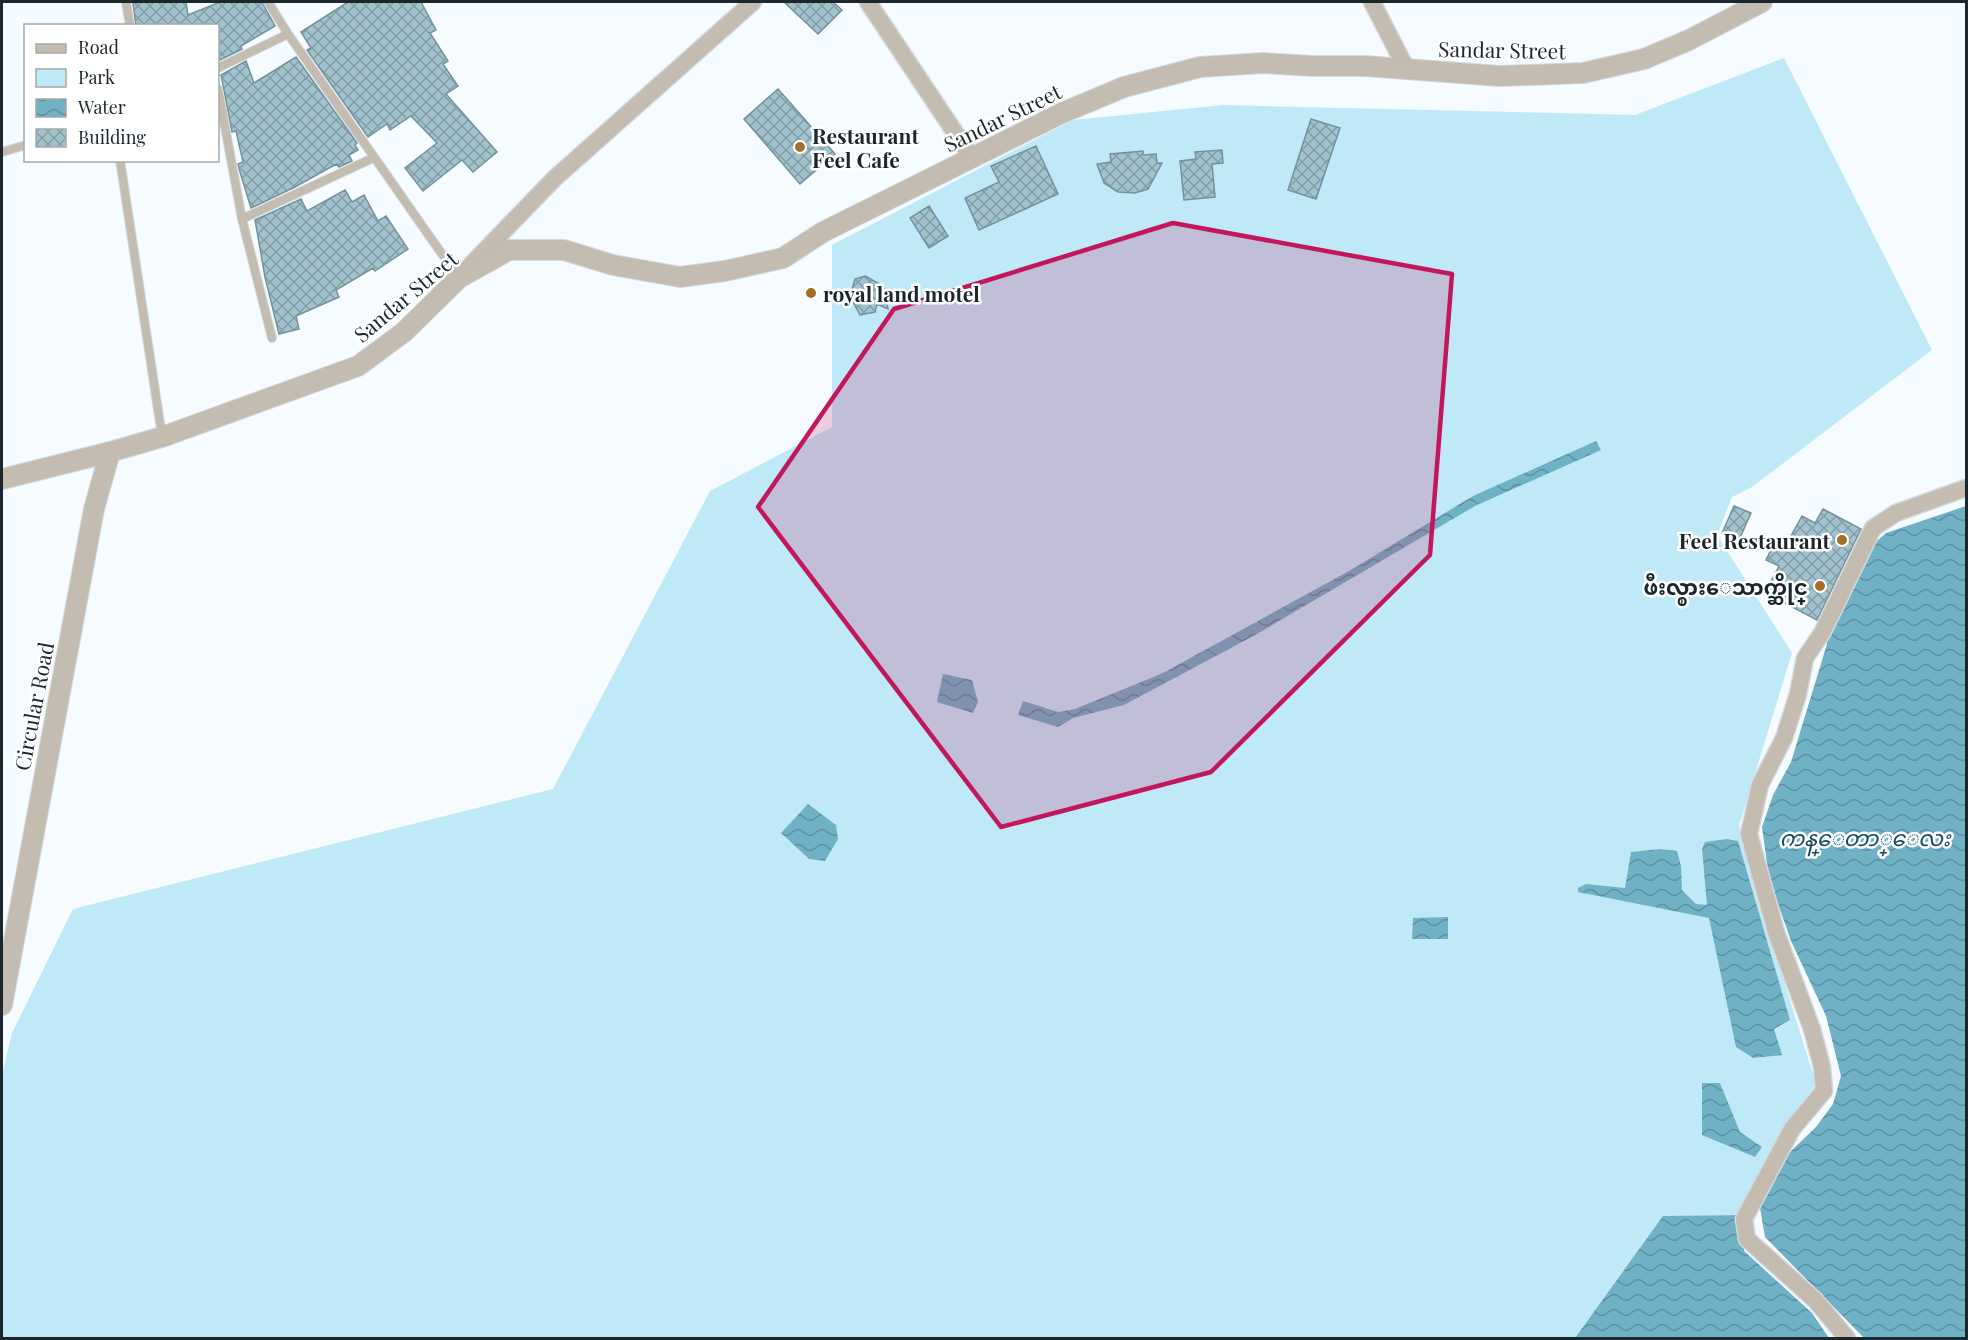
<svg xmlns="http://www.w3.org/2000/svg" width="1968" height="1340" font-family="'Playfair Display','Noto Sans Myanmar',serif">
<style>
.green{fill:#c0e9f7}
.water{fill:url(#water-waves)}
.building{fill:url(#building-cross-hatch);stroke:#73929d;stroke-width:1.5}
.lines{fill:none;stroke-linecap:round;stroke-linejoin:round}
.service-casing{stroke:#d2d9dc;stroke-width:10}
.minor-casing{stroke:#d2d9dc;stroke-width:19}
.tertiary-casing{stroke:#d2d9dc;stroke-width:22}
.service{stroke:#c4bbb1;stroke-width:8}
.minor{stroke:#c4bbb1;stroke-width:16}
.tertiary{stroke:#c4bbb1;stroke-width:20}
.marked{fill:#c2185b;fill-opacity:0.2;stroke:#c2185b;stroke-width:4.5;stroke-linejoin:round}
.poi-dot{fill:#a36e27;stroke:#fff;stroke-width:2}
.labels{text-anchor:middle;dominant-baseline:central;stroke-width:5;stroke-linejoin:round;paint-order:stroke}
.street-label{font-size:21px;fill:#1b272c;stroke:#fff}
.poi-label{font-size:21px;font-weight:bold;fill:#1b272c;stroke:#fff;text-anchor:start}
.water-label{font-size:22px;font-style:italic;fill:#174d5d;stroke:#fff}
</style>
<defs>
<pattern id="water-waves" width="16" height="10" patternUnits="userSpaceOnUse" patternTransform="scale(1.5)"><rect width="16" height="10" fill="#71b1c6"/><path d="M0 5q4-4 8 0t8 0" fill="none" stroke="#5c90a1"/></pattern>
<pattern id="building-cross-hatch" width="8" height="8" patternUnits="userSpaceOnUse" patternTransform="scale(1.5)"><rect width="8" height="8" fill="#a2c2ce"/><path d="M0 0l8 8M0 8l8-8" fill="none" stroke="#839ea7"/></pattern>
</defs>
<rect width="100%" height="100%" fill="#f5fbfe"/>
<path class="green" d="M1784,58L1932,350L1752,487L1732,497L1717,535L1792,653L1739,826L1776,955L1817,1087L1742,1215L1663,1217L1575,1338H2V1075L12,1033L73,909L553,789L710,491L832,427V245L1073,120L1223,105L1635,115Z"/>
<path class="water" d="M1596,441L1601,450L1475,506L1257,634L1124,705L1073,718L1058,727L1018,715L1023,701L1058,712L1075,709L1163,673L1349,571L1473,496Z
M1966,506V1338H1864L1765,1237L1760,1208L1772,1181L1790,1152L1816,1127L1833,1104L1841,1076L1826,1016L1791,941L1769,878L1762,827L1773,795L1791,762L1827,644V626L1868,549L1886,533Z
M943,674L972,680L978,702L973,713L937,702Z
M808,804L836,825L838,839L825,861L809,859L781,833Z
M1727,839L1738,841L1790,1020L1774,1029L1782,1055L1753,1058L1736,1047L1709,918L1578,892V888L1586,884L1625,888L1631,852L1661,849L1677,851L1681,866L1682,890L1696,904L1707,905L1702,849L1705,842Z
M1448,917V939H1412L1413,918Z
M1702,1083H1720L1740,1132L1762,1147L1755,1157L1702,1135Z
M1742,1215L1744,1251L1812,1313L1829,1338H1575L1663,1216Z"/>
<path class="building" d="M141,2H186L188,15L220,2H262L275,26L241,46L242,49L220,60L218,55V26H136L133,3Z
M348,2H421L436,30L430,33L448,61L443,64L458,86L446,94L497,152L473,172L462,160L423,191L405,168L437,143L411,116L390,130L387,124L368,137L307,50L311,48L301,32Z
M784,2H833L842,10L818,34Z
M296,57L357,143L355,145L358,150L349,155L352,161L339,167L337,164L329,168L295,187L251,208L240,172L238,164L243,162L236,131L232,132L221,75L246,61L254,83Z
M778,89L835,154L800,184L744,119Z
M1311,119L1340,128L1316,199L1288,190Z
M1036,146L1058,194L979,230L965,198L999,182L991,166Z
M1222,150L1223,163L1212,164L1215,197L1184,200L1180,161L1196,159L1195,152Z
M1143,151V155L1156,154L1157,163H1162L1148,189L1135,193L1118,192L1104,183L1097,164L1111,162L1110,154Z
M345,190L352,202L364,195L378,221L386,216L408,249L375,271L373,268L336,290L339,297L296,316L299,329L279,334L265,277L255,220L301,199L307,211Z
M929,206L948,236L929,248L910,218Z
M865,276L883,286L888,309L877,304L875,312L860,315L850,296L855,279Z
M1734,506L1751,513L1739,540L1722,533Z
M1823,509L1861,529L1817,620L1765,593L1779,566L1766,560L1777,538L1787,543L1802,516L1815,523Z"/>
<g class="lines">
<defs>
<path id="service" d="M126,2L130,26
M268,2L288,34
M218,68L288,34L458,277
M218,89L242,219L272,338
M2,152L26,145
M120,160L162,436
M242,219L373,158"/>
<path id="minor" d="M868,2L972,158
M1372,2L1407,70
M467,269L555,178L753,2
M1847,1338L1815,1300L1747,1239L1744,1219L1792,1129L1824,1091L1822,1067L1812,1029L1776,932L1749,834L1760,785L1784,738L1798,694L1805,658L1822,633L1873,528L1896,513L1966,488"/>
<path id="tertiary" d="M2,479L110,452L162,437L358,366L404,332L459,278L509,250H564L613,265L680,277L725,271L783,258L823,232L1062,113L1124,87L1200,67L1263,63L1313,66H1365L1500,76L1583,73L1644,59L1689,40L1762,2
M2,1005L94,509L110,452"/>
</defs>
<use href="#service" class="service-casing"/>
<use href="#minor" class="minor-casing"/>
<use href="#tertiary" class="tertiary-casing"/>
<use href="#service" class="service"/>
<use href="#minor" class="minor"/>
<use href="#tertiary" class="tertiary"/>
</g>
<path class="marked" d="M1173,223L1452,274L1430,555L1211,772L1001,827L758,507L894,309Z"/>
<g class="poi-dot">
<circle cx="800" cy="147" r="6"/>
<circle cx="811" cy="293" r="6"/>
<circle cx="1842" cy="540" r="6"/>
<circle cx="1820" cy="586" r="6"/>
</g>
<g class="labels">
<g class="street-label">
<text transform="translate(1502 49) rotate(1)">Sandar Street</text>
<text transform="translate(1002 117) rotate(-26)">Sandar Street</text>
<text transform="translate(405 296) rotate(-40)">Sandar Street</text>
<text transform="translate(33 706) rotate(-79)">Circular Road</text>
</g>
<g class="poi-label">
<text x="812" y="135">Restaurant<tspan x="812" dy="24">Feel Cafe</tspan></text>
<text x="823" y="293">royal land motel</text>
<text x="1830" y="540" text-anchor="end">Feel Restaurant</text>
<text x="1808" y="586" text-anchor="end">ဖီးလ္စားေသာက္ဆိုင္</text>
</g>
<g class="water-label">
<text x="1865" y="837">ကန္ေတာ္ေလး</text>
</g>
</g>
<rect width="1968" height="1340" fill="none" stroke="#1b272c" stroke-width="6"/>
<rect x="24" y="24" width="195" height="138" fill="#ffffff" stroke="#a4a9ab" stroke-width="1.5"/>
<rect x="36" y="44" width="30" height="9" fill="#c4bbb1" stroke="#a4a9ab" stroke-width="1.5"/>
<text x="78" y="54" font-size="18" fill="#1b272c">Road</text>
<rect x="36" y="69" width="30" height="18" fill="#c0e9f7" stroke="#a4a9ab" stroke-width="1.5"/>
<text x="78" y="84" font-size="18" fill="#1b272c">Park</text>
<rect x="36" y="99" width="30" height="18" fill="url(#water-waves)" stroke="#a4a9ab" stroke-width="1.5"/>
<text x="78" y="114" font-size="18" fill="#1b272c">Water</text>
<rect x="36" y="129" width="30" height="18" fill="url(#building-cross-hatch)" stroke="#a4a9ab" stroke-width="1.5"/>
<text x="78" y="144" font-size="18" fill="#1b272c">Building</text>
</svg>
